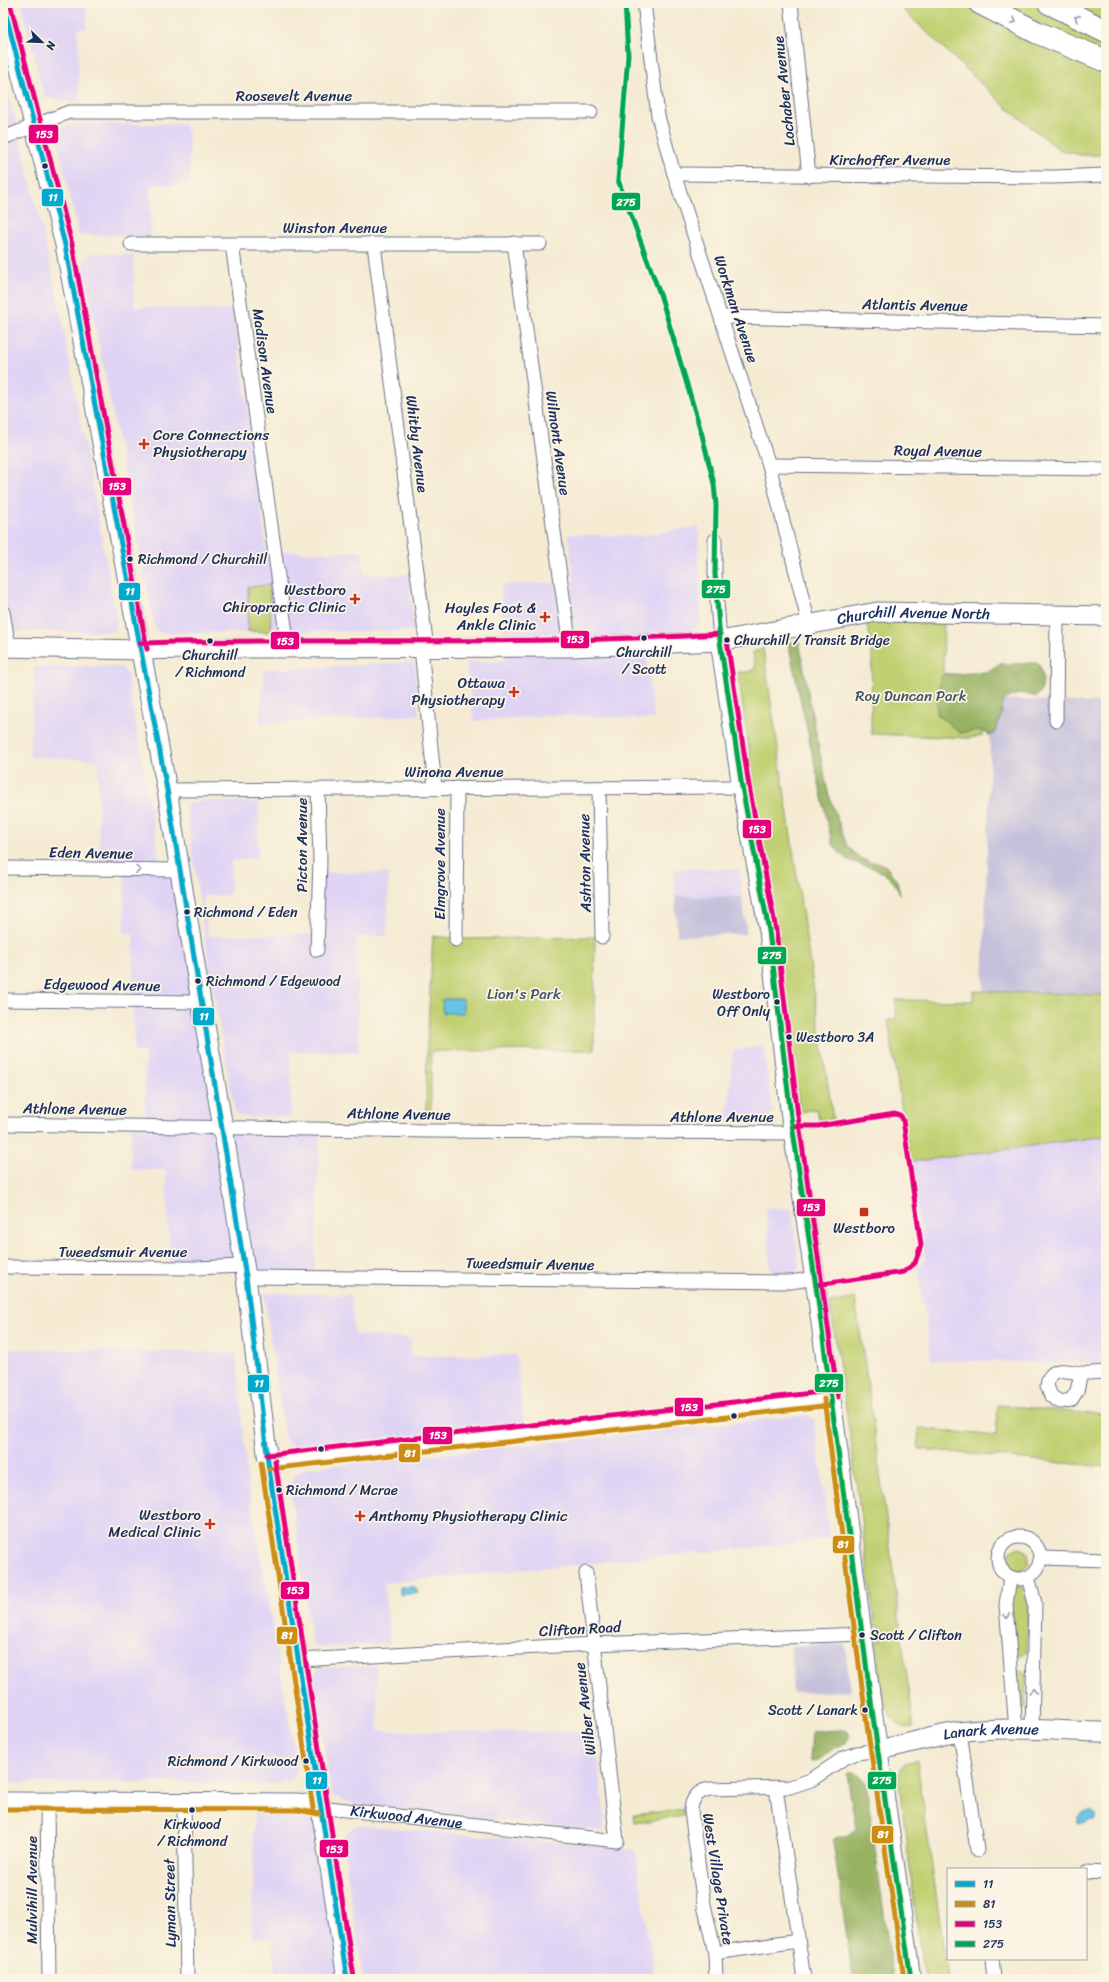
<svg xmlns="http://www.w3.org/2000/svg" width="1109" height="1982" font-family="Sriracha,sans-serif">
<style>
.built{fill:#e0d4f4}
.industrial{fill:#c4c0db}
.green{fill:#c1d072;stroke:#6e8068}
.forest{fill:#98b264;stroke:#5a7061}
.water{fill:#66c5e4;stroke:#407aa1}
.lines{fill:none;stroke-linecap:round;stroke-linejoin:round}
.street-casing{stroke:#677187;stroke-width:15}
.secondary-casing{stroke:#677187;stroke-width:21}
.highway-casing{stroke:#677187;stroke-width:24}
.street{stroke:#fff;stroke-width:13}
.secondary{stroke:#fff;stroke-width:19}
.highway{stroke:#fff;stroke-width:22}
.bus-1-casing{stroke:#fcf5e5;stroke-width:8}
.bus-2-casing{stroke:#fcf5e5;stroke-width:8}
.bus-3-casing{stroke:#fcf5e5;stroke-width:8}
.bus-4-casing{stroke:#fcf5e5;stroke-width:8}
.bus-1{stroke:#00a9ce;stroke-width:5}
.bus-2{stroke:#cb8e13;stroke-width:5}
.bus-3{stroke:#e5007d;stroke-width:5}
.bus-4{stroke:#00a651;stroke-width:5}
.oneway{stroke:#8d97ae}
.bus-dot{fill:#1b2f5e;stroke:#fcf5e5;stroke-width:1.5}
.poi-dot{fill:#c8321e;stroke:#fcf5e5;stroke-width:1.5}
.labels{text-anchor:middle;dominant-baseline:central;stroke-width:3.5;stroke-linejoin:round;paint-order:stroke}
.bus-label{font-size:14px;fill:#1b2f5e;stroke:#fcf5e5;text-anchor:start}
.street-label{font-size:15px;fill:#1b2f5e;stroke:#fcf5e5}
.poi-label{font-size:15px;fill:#1b2f5e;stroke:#fcf5e5;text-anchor:end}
.park-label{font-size:15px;fill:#445763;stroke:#fcf5e5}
.line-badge{stroke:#fcf5e5;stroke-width:1.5}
.badge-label{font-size:11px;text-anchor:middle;font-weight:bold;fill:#fff}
</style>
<rect width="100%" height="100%" fill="#fcf5e5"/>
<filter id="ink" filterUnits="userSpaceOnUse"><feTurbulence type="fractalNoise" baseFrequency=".025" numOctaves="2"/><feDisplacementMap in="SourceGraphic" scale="8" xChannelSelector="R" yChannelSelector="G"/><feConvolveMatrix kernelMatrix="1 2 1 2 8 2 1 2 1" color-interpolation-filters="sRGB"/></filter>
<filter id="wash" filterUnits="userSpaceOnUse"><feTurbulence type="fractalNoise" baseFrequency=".012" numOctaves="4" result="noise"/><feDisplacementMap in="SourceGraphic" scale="16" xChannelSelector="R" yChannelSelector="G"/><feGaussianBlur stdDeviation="0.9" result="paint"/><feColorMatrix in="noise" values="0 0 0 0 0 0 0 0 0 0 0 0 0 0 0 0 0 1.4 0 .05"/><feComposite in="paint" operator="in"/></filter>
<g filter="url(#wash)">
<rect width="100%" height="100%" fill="#f5ebd3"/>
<path class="built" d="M21,3H87V28L78,29L79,103L48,98L44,96Z
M3,75L15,117L56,289L117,621L116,628L109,632L3,631Z
M83,124H184L189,137L190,185H151V236L79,235L56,133L60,126Z
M92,253L134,255V307L234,310L267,552H362L365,575H409L414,631L158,633L155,629L83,263Z
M699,526L698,561L701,622L696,628L688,631L650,632L647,664L654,718L645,719L557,715L474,721L466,662L505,661L501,585L574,582L568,534L640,536Z
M414,662L419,715L260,724L264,670Z
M106,666L121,667L127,675L161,868L179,870L223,1127L320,1129L314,1277H246L244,1266L170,1268L166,1170H131V1126H145V1052H134L133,934L124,933L125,870H99L98,760L29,757L35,667Z
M201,801L259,802L258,857L231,861L230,895L203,896L208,936L312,934L315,872L389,873L387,936L357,937L359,1051L291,1052V1118L243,1117L235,1113L207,955L186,807L190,803Z
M674,869H739L742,897L675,896Z
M763,1045L773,1112L764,1120L727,1121L733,1051Z
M1106,1136V1364L931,1360L918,1268L925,1259L910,1162Z
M766,1208L792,1209L799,1265L798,1271L794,1274L771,1275Z
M264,1293L351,1295L354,1335L411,1338V1356L516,1355L524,1424L296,1448L288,1443L284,1434Z
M3,1349L236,1353L248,1486L297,1766L296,1773L291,1779L277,1784L160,1782L3,1783Z
M807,1415L814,1419L830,1538L779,1545L384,1583L390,1644L319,1647L312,1644L290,1487L295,1474L308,1468Z
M376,1666L379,1731L595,1732L604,1811V1831L354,1804L332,1795L312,1677L320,1668Z
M254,1803L320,1807L347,1979H275L273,1938H252Z
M356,1825L635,1849L655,1979H363L342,1837Z"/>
<path class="industrial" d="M989,699L1106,703V995L983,991L990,754Z
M675,896L742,897L747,934L677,936Z
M845,1644L850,1691L793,1693L791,1646Z"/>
<path class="green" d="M896,3H1106V155H1081L1060,150L1007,108Z
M269,585L271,627L268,632L248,631V587Z
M944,618L943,673L982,677V736L969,738L871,734L872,643L865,619Z
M763,648L833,1119L819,1120L817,1109L800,1112L738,672H747L755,669L753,652Z
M433,936L463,939L595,937L594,1050L431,1051V1113H426L427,1046Z
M973,991L1106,995V1136L910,1162L888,1020H896V1000L973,1001Z
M855,1298C877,1441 894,1584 914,1728C880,1736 879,1662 876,1641L882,1640L880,1626H875L850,1435L830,1303Z
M998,1405L1106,1415V1467L919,1449L918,1428L996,1436Z
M1007 1559a11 11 0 1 1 22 0a11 11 0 1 1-22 0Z
M1017,1585L1021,1586C1032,1600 1027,1634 1027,1652L1019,1656L1016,1654L1010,1603L1014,1587Z
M1021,1671L1024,1672L1026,1676L1025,1707L1023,1710H1020L1017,1673Z
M917,1760L948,1979H924L922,1963L898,1775L905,1763Z
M684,1809V1816L634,1823L633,1815Z"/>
<path class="forest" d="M799,641L812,714L828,792L847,846L860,858L872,863L877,862L886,866L897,881L900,895C898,890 896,884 892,881C881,866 862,867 847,859C841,855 836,849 832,843L788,643Z
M1035,663L1039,664C1043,674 1046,690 1036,697L1021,693L1005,699L1001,706L1002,714L994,734L990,735L979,730L960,733L937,714V695L942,675L986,672L1000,664Z
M842,1730L847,1731L850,1735L846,1743L835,1747L819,1760L811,1762L810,1759L812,1731Z
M848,1773C857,1772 861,1776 866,1783L893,1979H853L833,1841L835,1838L849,1835L856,1829L847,1775Z"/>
<path class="water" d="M442,999H463V1013H443Z
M400,1587H415L418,1593L400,1595Z
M1086,1811H1093L1096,1814V1820H1089L1086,1823H1078V1817Z"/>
</g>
<g filter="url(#ink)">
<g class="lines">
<defs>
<g id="street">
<path d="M644,3L658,116L674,174L769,465L809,624"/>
<path d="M791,3L809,176"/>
<path d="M3,138L69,112H591"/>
<path d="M674,174L1055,177L1106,175"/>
<path d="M514,243L570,647"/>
<path d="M131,244H540"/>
<path d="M232,244L288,648"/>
<path d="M374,245L427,648"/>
<path d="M722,317L1106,326"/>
<path d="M769,465L1106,469"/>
<path d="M715,540V574L720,641"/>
<path d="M3,612L9,647"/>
<path d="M421,648L435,787"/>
<path d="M1056,721L1057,616"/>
<path d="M599,788L602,937"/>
<path d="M167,790L742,787"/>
<path d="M3,868L179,870"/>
<path d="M456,940L457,788"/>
<path d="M317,950L320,861L318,789"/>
<path d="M3,1000L201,1002"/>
<path d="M3,1124L430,1131L794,1133"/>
<path d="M3,1267L196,1268L243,1266"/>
<path d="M246,1277L791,1282L815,1278"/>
<path d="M1081,1373L1077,1391L1071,1400L1060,1402L1051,1396L1047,1386C1050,1365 1065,1371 1080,1373C1088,1374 1098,1372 1106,1372"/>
<path d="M268,1462L831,1398"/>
<circle cx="1019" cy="1558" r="21"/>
<path d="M1040,1558L1106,1560"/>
<path d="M1010,1577L1006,1605L1016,1730"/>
<path d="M1028,1577L1035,1603L1032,1730"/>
<path d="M299,1660L593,1644L863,1634"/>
<path d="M960,1732L977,1850"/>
<path d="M776,1788L804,1979"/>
<path d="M47,1802L49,1979"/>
<path d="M184,1802L187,1979"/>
<path id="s1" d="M320,1807L617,1841L586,1573"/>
<path d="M1086,1872L1106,1873"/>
<path d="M715,1953L798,1941"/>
<path d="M992,1959L994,1979"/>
<path d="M716,1979L715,1953L704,1905L691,1811C691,1799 698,1791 710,1789L790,1787L811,1780L844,1758L857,1753L878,1750"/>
</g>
<g id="secondary">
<path d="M3,3L65,245L167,790L201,1002L223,1127L246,1277L268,1462L347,1979"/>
<path d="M720,641L742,787L769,931L791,1117L818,1300L874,1724L911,1979"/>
<path id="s2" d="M3,647L140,650L231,648L570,647L720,641L877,612L1106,616"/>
<path id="s3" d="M878,1750C905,1745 932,1736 959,1732C1007,1726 1057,1731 1106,1732"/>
<path d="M3,1802L299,1803L320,1807"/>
</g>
<path id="highway" d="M980,3L1036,32L1106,61
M1049,3L1106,31"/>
</defs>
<use href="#street" class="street-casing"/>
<use href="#secondary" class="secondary-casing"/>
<use href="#highway" class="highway-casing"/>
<use href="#street" class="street"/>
<use href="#secondary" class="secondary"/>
<use href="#highway" class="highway"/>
<defs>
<path id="bus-1" d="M3,3L65,245L167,790L246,1277L268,1462L347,1979"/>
<path id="bus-2" d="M824,1399L867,1725L904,1979
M261,1463L313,1808
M269,1469L832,1405
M3,1809L298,1810L319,1814"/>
<path id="bus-3" d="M10,3L72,244L147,649
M727,640L749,786L776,930L798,1116L838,1397
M140,643C333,637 526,646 720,634
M794,1126H818L895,1114L901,1116L903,1120L921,1245L915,1263L904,1272L816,1285
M267,1455L830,1391
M275,1461L354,1978"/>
<path id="bus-4" d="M625,3L628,55L618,180L661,297L702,435L714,484L716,505L715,574L720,641L742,787L769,931L791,1117L818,1300L874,1724L911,1979"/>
</defs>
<use href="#bus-1" class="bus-1-casing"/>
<use href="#bus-2" class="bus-2-casing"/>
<use href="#bus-3" class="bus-3-casing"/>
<use href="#bus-4" class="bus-4-casing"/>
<use href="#bus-1" class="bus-1"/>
<use href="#bus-2" class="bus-2"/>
<use href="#bus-3" class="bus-3"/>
<use href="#bus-4" class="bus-4"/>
</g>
<defs><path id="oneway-chevron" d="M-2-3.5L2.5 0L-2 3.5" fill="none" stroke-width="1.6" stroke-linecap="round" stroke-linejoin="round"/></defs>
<g class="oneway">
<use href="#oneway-chevron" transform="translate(1077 18) rotate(-153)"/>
<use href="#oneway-chevron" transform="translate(1014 21) rotate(27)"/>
<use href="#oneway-chevron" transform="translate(138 870) rotate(1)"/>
<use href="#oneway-chevron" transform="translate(1007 1616) rotate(86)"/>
<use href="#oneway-chevron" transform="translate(1033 1691) rotate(-89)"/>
</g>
</g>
<g class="bus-dot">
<circle cx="45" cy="166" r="3.5"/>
<circle cx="130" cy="559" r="3.5"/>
<circle cx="644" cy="638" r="3.5"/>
<circle cx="727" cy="640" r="3.5"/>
<circle cx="210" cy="641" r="3.5"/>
<circle cx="187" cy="912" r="3.5"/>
<circle cx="198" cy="981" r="3.5"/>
<circle cx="777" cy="1002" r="3.5"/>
<circle cx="789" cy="1037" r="3.5"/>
<circle cx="734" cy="1416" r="3.5"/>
<circle cx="321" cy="1449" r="3.5"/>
<circle cx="279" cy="1490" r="3.5"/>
<circle cx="862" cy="1635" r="3.5"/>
<circle cx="865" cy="1710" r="3.5"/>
<circle cx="306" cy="1761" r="3.5"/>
<circle cx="192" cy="1810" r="3.5"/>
</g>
<g class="poi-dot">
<path d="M142 438h4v4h4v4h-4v4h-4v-4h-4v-4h4z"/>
<path d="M353 593h4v4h4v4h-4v4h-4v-4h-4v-4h4z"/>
<path d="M543 611h4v4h4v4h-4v4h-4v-4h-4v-4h4z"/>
<path d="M512 686h4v4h4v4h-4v4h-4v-4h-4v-4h4z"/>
<rect x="859" y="1207" width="10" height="10" rx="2"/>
<path d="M358 1510h4v4h4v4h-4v4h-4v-4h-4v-4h4z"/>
<path d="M208 1518h4v4h4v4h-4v4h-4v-4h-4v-4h4z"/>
</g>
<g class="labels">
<g class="bus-label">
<text x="138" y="559">Richmond / Churchill</text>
<text x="734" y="640">Churchill / Transit Bridge</text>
<text x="644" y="652" text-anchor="middle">Churchill<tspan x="644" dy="17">/ Scott</tspan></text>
<text x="210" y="655" text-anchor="middle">Churchill<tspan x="210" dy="17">/ Richmond</tspan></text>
<text x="194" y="912">Richmond / Eden</text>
<text x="206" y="981">Richmond / Edgewood</text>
<text x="770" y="994" text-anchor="end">Westboro<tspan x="770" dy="17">Off Only</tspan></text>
<text x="796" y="1037">Westboro 3A</text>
<text x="286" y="1490">Richmond / Mcrae</text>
<text x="870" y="1635">Scott / Clifton</text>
<text x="858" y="1710" text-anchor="end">Scott / Lanark</text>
<text x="298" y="1761" text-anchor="end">Richmond / Kirkwood</text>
<text x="192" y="1824" text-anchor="middle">Kirkwood<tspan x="192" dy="17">/ Richmond</tspan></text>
</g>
<g class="street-label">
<text transform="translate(784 91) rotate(-96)">Lochaber Avenue</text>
<text x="294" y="96">Roosevelt Avenue</text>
<text x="890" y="160">Kirchoffer Avenue</text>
<text x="335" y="228">Winston Avenue</text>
<text transform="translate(915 305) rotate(1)">Atlantis Avenue</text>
<text transform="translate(736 309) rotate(72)">Workman Avenue</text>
<text transform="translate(265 361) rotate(82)">Madison Avenue</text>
<text transform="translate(558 443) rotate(82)">Wilmont Avenue</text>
<text transform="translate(417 444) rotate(83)">Whitby Avenue</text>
<text transform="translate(938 451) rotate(1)">Royal Avenue</text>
<text stroke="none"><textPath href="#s2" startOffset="913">Churchill Avenue North</textPath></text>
<text x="454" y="772">Winona Avenue</text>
<text transform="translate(302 845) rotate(-90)">Picton Avenue</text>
<text transform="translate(91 853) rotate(1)">Eden Avenue</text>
<text transform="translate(585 863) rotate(-91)">Ashton Avenue</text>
<text transform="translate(440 864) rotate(-90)">Elmgrove Avenue</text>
<text transform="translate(102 985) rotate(1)">Edgewood Avenue</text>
<text transform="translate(75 1109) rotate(1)">Athlone Avenue</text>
<text transform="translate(399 1114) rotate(1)">Athlone Avenue</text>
<text x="722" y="1117">Athlone Avenue</text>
<text x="123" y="1252">Tweedsmuir Avenue</text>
<text transform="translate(530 1264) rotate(1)">Tweedsmuir Avenue</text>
<text transform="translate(580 1629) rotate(-3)">Clifton Road</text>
<text transform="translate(585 1709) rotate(-97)">Wilber Avenue</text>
<text stroke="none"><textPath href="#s3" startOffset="115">Lanark Avenue</textPath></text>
<text stroke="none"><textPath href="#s1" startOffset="87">Kirkwood Avenue</textPath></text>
<text transform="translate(718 1879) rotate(81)">West Village Private</text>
<text transform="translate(32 1890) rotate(-90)">Mulvihill Avenue</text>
<text transform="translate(170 1903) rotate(-91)">Lyman Street</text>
</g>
<g class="poi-label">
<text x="153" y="435" text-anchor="start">Core Connections<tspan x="153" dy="17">Physiotherapy</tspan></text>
<text x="346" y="590">Westboro<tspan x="346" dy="17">Chiropractic Clinic</tspan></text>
<text x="536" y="608">Hayles Foot &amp;<tspan x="536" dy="17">Ankle Clinic</tspan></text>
<text x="505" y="683">Ottawa<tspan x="505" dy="17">Physiotherapy</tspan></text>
<text x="864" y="1228" text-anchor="middle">Westboro</text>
<text x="201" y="1515">Westboro<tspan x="201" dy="17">Medical Clinic</tspan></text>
<text x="369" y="1516" text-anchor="start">Anthomy Physiotherapy Clinic</text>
</g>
<g class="park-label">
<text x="911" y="696">Roy Duncan Park</text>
<text x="524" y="994">Lion's Park</text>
</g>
</g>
<g class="line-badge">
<rect x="28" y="124" width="31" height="20" rx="4" fill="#e5007d"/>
<rect x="41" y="188" width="23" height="19" rx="4" fill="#00a9ce"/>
<rect x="611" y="192" width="30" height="19" rx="4" fill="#00a651"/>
<rect x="102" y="477" width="30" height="19" rx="4" fill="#e5007d"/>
<rect x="701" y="579" width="30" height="20" rx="4" fill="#00a651"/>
<rect x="118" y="582" width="23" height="19" rx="4" fill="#00a9ce"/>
<rect x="560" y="630" width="30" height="19" rx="4" fill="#e5007d"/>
<rect x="270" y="631" width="30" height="19" rx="4" fill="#e5007d"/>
<rect x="742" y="819" width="30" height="20" rx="4" fill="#e5007d"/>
<rect x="757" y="946" width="30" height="19" rx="4" fill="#00a651"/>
<rect x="192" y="1007" width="23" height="19" rx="4" fill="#00a9ce"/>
<rect x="796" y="1198" width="30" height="19" rx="4" fill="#e5007d"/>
<rect x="814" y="1373" width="30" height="20" rx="4" fill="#00a651"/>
<rect x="247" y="1374" width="23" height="19" rx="4" fill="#00a9ce"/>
<rect x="674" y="1397" width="30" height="20" rx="4" fill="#e5007d"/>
<rect x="422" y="1426" width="31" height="19" rx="4" fill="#e5007d"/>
<rect x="398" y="1443" width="23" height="20" rx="4" fill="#cb8e13"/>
<rect x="832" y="1535" width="23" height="19" rx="4" fill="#cb8e13"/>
<rect x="280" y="1581" width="30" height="19" rx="4" fill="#e5007d"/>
<rect x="276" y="1626" width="22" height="19" rx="4" fill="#cb8e13"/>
<rect x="867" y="1771" width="30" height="19" rx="4" fill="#00a651"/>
<rect x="305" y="1771" width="23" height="19" rx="4" fill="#00a9ce"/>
<rect x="871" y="1825" width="23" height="19" rx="4" fill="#cb8e13"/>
<rect x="319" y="1839" width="30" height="19" rx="4" fill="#e5007d"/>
</g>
<g class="badge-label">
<text x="44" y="138">153</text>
<text x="53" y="201">11</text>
<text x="626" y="206">275</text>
<text x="117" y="490">153</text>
<text x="716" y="593">275</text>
<text x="130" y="595">11</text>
<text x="575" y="643">153</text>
<text x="285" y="645">153</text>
<text x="757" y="833">153</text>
<text x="772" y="959">275</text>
<text x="204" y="1020">11</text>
<text x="811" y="1211">153</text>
<text x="829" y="1387">275</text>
<text x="259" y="1387">11</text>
<text x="689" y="1411">153</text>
<text x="438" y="1439">153</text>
<text x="410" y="1457">81</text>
<text x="843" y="1548">81</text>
<text x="295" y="1594">153</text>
<text x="287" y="1639">81</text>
<text x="882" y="1784">275</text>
<text x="317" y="1784">11</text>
<text x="883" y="1838">81</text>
<text x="334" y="1853">153</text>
</g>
<rect width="1109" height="1982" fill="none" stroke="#fcf5e5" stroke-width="16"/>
<rect x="947" y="1868" width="140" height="92" fill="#fcf5e5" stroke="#a2a6af"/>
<rect x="955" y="1881" width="20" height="6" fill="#00a9ce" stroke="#a2a6af"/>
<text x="983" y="1888" font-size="12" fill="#1b2f5e">11</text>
<rect x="955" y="1901" width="20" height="6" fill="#cb8e13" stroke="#a2a6af"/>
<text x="983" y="1908" font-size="12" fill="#1b2f5e">81</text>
<rect x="955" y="1921" width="20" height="6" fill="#e5007d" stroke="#a2a6af"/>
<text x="983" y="1928" font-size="12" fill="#1b2f5e">153</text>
<rect x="955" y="1941" width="20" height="6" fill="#00a651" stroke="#a2a6af"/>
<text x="983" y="1948" font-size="12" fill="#1b2f5e">275</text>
<g transform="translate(42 42) rotate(113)" stroke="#fcf5e5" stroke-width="3" paint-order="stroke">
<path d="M0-3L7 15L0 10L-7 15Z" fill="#1b2f5e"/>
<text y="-6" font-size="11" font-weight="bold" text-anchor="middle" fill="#1b2f5e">N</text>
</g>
</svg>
